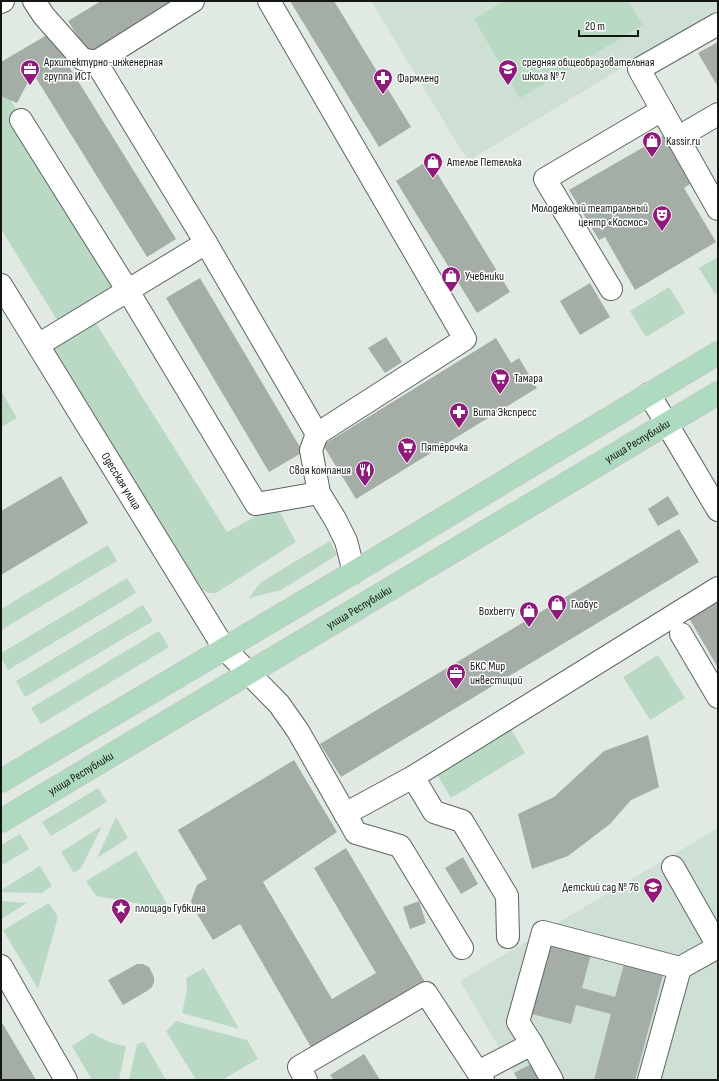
<svg xmlns="http://www.w3.org/2000/svg" width="719" height="1081" font-family="'Sofia Sans Condensed',sans-serif">
<style>
.built{fill:#cedfd4}
.green{fill:#b9d9c4}
.building{fill:#a4aea7}
.lines{fill:none;stroke-linecap:round;stroke-linejoin:round}
.minor-casing{stroke:#5c655f;stroke-width:24}
.major-casing{stroke:#c6c7c7;stroke-width:24}
.minor{stroke:#fff;stroke-width:22}
.major{stroke:#aedbc0;stroke-width:22}
.labels{text-anchor:middle;dominant-baseline:central;stroke-width:3;stroke-linejoin:round;paint-order:stroke}
.poi-label{font-size:12px;fill:#131714;stroke:#fff;text-anchor:start}
.street-label{font-size:12px;fill:#131714;stroke:#fff}
</style>
<rect width="100%" height="100%" fill="#e0eae3"/>
<path class="built" d="M371,1H718V10L468,161Z
M718,828V1080H518L460,981Z"/>
<path class="green" d="M504,1H628L643,25L520,98L474,19Z
M1,84L119,283L57,320L1,229Z
M718,257V292L715,294L699,268Z
M669,287L685,313L646,337L630,311Z
M94,320L227,532L276,505L296,542L216,593H208L202,589L49,346Z
M1,391L17,418L1,427Z
M330,541L337,555L281,590L249,598L260,583L294,562Z
M108,545L117,561L1,630V609Z
M127,578L136,593L8,670L1,658V653Z
M143,605L153,621L25,697L16,681Z
M159,631L169,647L41,724L31,708Z
M658,655L685,698L650,720L623,677Z
M509,726L525,753L451,798L435,771Z
M98,788L107,802L51,836L42,822Z
M116,817L128,838L97,858Z
M102,826L81,868L74,873L61,852Z
M20,834L29,849L1,866V845Z
M136,851L170,909L96,896L86,881Z
M40,866L52,886L42,893L1,892V890Z
M1,901L27,903L1,919Z
M49,903L58,917L38,989L3,930Z
M204,968L239,1029L182,1013L187,990L186,978Z
M176,1021L247,1040L258,1059L222,1080H196L166,1031Z
M92,1033C104,1040 113,1044 126,1046L119,1080H92L72,1046Z
M144,1042L166,1080H129L137,1044Z"/>
<path class="building" d="M101,1H176L89,55L68,21Z
M290,1H334L411,127L379,147Z
M47,35L69,57L65,60L176,239L147,257L36,78L27,84L17,103L1,96V62Z
M718,42V87L698,53Z
M663,136L690,184L684,188L716,242L635,290L605,237L599,240L569,190Z
M429,160L510,292L477,313L396,181Z
M200,278L303,452L269,472L166,298Z
M590,283L610,317L580,335L560,301Z
M386,337L402,362L385,373L368,348Z
M496,338L511,363L519,358L537,388L356,499L323,445Z
M61,476L88,523L1,575V511Z
M668,496L679,514L658,526L648,509Z
M679,529L699,562L341,777L320,744Z
M718,601V668L689,618Z
M648,735L659,787L631,800L610,824L568,856L532,869L518,814L554,797L604,751Z
M294,760L337,832L263,882L332,999L376,973L314,868L346,848L425,982L312,1049L240,924L213,940L194,909L191,901L197,885L207,879L178,830Z
M463,857L478,884L461,894L445,868Z
M419,901L426,923L410,929L403,907Z
M548,942L591,954L582,988L615,997L624,964L663,975L635,1080H594L611,1014L576,1005L571,1024L528,1013Z
M137,964H143L149,967L154,977V982L152,987L147,991L123,1005L108,980Z
M1,1021L36,1080H1Z
M364,1054L380,1080H334L330,1075Z
M533,1063L543,1080H518L514,1073Z"/>
<g class="lines">
<defs>
<g id="minor">
<path d="M34,1L44,16L82,59L96,62L193,1"/>
<path d="M269,1L465,339L317,434"/>
<path d="M1,2L3,1"/>
<path d="M96,62L206,243L317,434L311,450L319,493L335,519L346,541L354,572"/>
<path d="M662,110L639,69L718,24"/>
<path d="M21,120L128,291L256,504L319,493"/>
<path d="M677,138L718,114"/>
<path id="s1" d="M1,285L224,648L279,704L298,731L356,833L400,846L462,948"/>
<path d="M611,289L545,179L662,110L718,209"/>
<path d="M38,345L206,243"/>
<path d="M649,394L718,510"/>
<path d="M681,634L718,697"/>
<path d="M345,814L413,777"/>
<path d="M673,867L718,946"/>
<path d="M508,937L507,896L462,821L434,812L413,777L718,588"/>
<path d="M1,966L66,1080"/>
<path d="M680,968L718,947"/>
<path d="M532,1044L518,1022L543,932L680,968L649,1080"/>
<path d="M478,1072L532,1044L552,1080"/>
<path d="M306,1080L299,1067L426,993L483,1080"/>
</g>
<g id="major">
<path d="M1,781L354,572L718,353"/>
<path id="s2" d="M1,821L718,393"/>
</g>
</defs>
<use href="#minor" class="minor-casing"/>
<use href="#major" class="major-casing"/>
<use href="#minor" class="minor"/>
<use href="#major" class="major"/>
</g>
<defs>
<symbol id="office-pin" viewBox="-11 -11 22 30"><path d="M0 17L-7.5 6A9.5 9.5 0 1 1 7.5 6Z" fill="#8e1a7a" stroke="#fff"/><path d="M-6-3h4V-5.5h4V-3h4V5H-6ZM-1-4.5V-3h2v-1.5ZM-6 0V1H6V0Z" fill="#fff"/></symbol>
<symbol id="school-pin" viewBox="-11 -11 22 30"><path d="M0 17L-7.5 6A9.5 9.5 0 1 1 7.5 6Z" fill="#8e1a7a" stroke="#fff"/><path d="M0-5L7-2L0 1L-7-2ZM-4 1L0 2.5L4 1V4Q0 6-4 4Z" fill="#fff"/></symbol>
<symbol id="pharmacy-pin" viewBox="-11 -11 22 30"><path d="M0 17L-7.5 6A9.5 9.5 0 1 1 7.5 6Z" fill="#8e1a7a" stroke="#fff"/><path d="M-2-6h4v4h4v4h-4v4h-4v-4h-4v-4h4Z" fill="#fff"/></symbol>
<symbol id="shop-pin" viewBox="-11 -11 22 30"><path d="M0 17L-7.5 6A9.5 9.5 0 1 1 7.5 6Z" fill="#8e1a7a" stroke="#fff"/><path d="M-5-2.5h2.3a2.7 3.5 0 0 1 5.4 0H5L5.5 6h-11ZM-1.5-2.5h3a1.5 2.3 0 0 0-3 0Z" fill="#fff"/></symbol>
<symbol id="theatre-pin" viewBox="-11 -11 22 30"><path d="M0 17L-7.5 6A9.5 9.5 0 1 1 7.5 6Z" fill="#8e1a7a" stroke="#fff"/><path d="M-5-5.5Q0-4 5-5.5V0Q5 5 0 6Q-5 5-5 0ZM-3.3-2.5H-1v1.5H-3.3ZM1-2.5H3.3v1.5H1ZM-2.8 1Q0 5.5 2.8 1Z" fill="#fff"/></symbol>
<symbol id="supermarket-pin" viewBox="-11 -11 22 30"><path d="M0 17L-7.5 6A9.5 9.5 0 1 1 7.5 6Z" fill="#8e1a7a" stroke="#fff"/><path d="M-6-5.5h2.5l.6 2H6L4.5 2H-2.5L-4.4-4H-6ZM-1.5 3.2a1.3 1.3 0 1 0 .1 0ZM3 3.2a1.3 1.3 0 1 0 .1 0Z" fill="#fff"/></symbol>
<symbol id="restaurant-pin" viewBox="-11 -11 22 30"><path d="M0 17L-7.5 6A9.5 9.5 0 1 1 7.5 6Z" fill="#8e1a7a" stroke="#fff"/><path d="M-5-6h1v4h1v-4h1v4h1v-4h1v5L-1.5 .5V6h-2V.5L-5-1ZM5-6V6H3V1.5H1.5Q1.5-4 5-6Z" fill="#fff"/></symbol>
<symbol id="sight-pin" viewBox="-11 -11 22 30"><path d="M0 17L-7.5 6A9.5 9.5 0 1 1 7.5 6Z" fill="#8e1a7a" stroke="#fff"/><path d="M0-6L1.8-2.2L6-1.7L2.9 1.2L3.7 5.4L0 3.3L-3.7 5.4L-2.9 1.2L-6-1.7L-1.8-2.2Z" fill="#fff"/></symbol>
</defs>
<g fill-rule="evenodd">
<use href="#office-pin" x="19" y="58" width="22" height="30"/>
<use href="#school-pin" x="497" y="58" width="22" height="30"/>
<use href="#pharmacy-pin" x="372" y="67" width="22" height="30"/>
<use href="#shop-pin" x="641" y="130" width="22" height="30"/>
<use href="#shop-pin" x="422" y="151" width="22" height="30"/>
<use href="#theatre-pin" x="651" y="204" width="22" height="30"/>
<use href="#shop-pin" x="440" y="265" width="22" height="30"/>
<use href="#supermarket-pin" x="489" y="367" width="22" height="30"/>
<use href="#pharmacy-pin" x="448" y="401" width="22" height="30"/>
<use href="#supermarket-pin" x="396" y="436" width="22" height="30"/>
<use href="#restaurant-pin" x="354" y="459" width="22" height="30"/>
<use href="#shop-pin" x="546" y="593" width="22" height="30"/>
<use href="#shop-pin" x="518" y="600" width="22" height="30"/>
<use href="#office-pin" x="445" y="662" width="22" height="30"/>
<use href="#school-pin" x="642" y="876" width="22" height="30"/>
<use href="#sight-pin" x="110" y="897" width="22" height="30"/>
</g>
<g class="labels">
<g class="poi-label">
<text x="44" y="62">Архитектурно-инженерная<tspan x="44" dy="14">группа ИСТ</tspan></text>
<text x="522" y="62">средняя общеобразовательная<tspan x="522" dy="14">школа № 7</tspan></text>
<text x="397" y="78">Фармленд</text>
<text x="666" y="141">Kassir.ru</text>
<text x="447" y="162">Ателье Петелька</text>
<text x="648" y="208" text-anchor="end">Молодежный театральный<tspan x="648" dy="14">центр «Космос»</tspan></text>
<text x="465" y="276">Учебники</text>
<text x="514" y="378">Тамара</text>
<text x="473" y="412">Вита Экспресс</text>
<text x="421" y="447">Пятёрочка</text>
<text x="351" y="470" text-anchor="end">Своя компания</text>
<text x="571" y="604">Глобус</text>
<text x="515" y="611" text-anchor="end">Boxberry</text>
<text x="470" y="666">БКС Мир<tspan x="470" dy="14">инвестиций</tspan></text>
<text x="639" y="887" text-anchor="end">Детский сад № 76</text>
<text x="135" y="908">площадь Губкина</text>
</g>
<g class="street-label">
<text stroke="none"><textPath href="#s2" startOffset="741">улица Республики</textPath></text>
<text stroke="none"><textPath href="#s1" startOffset="230">Одесская улица</textPath></text>
<text stroke="none"><textPath href="#s2" startOffset="417">улица Республики</textPath></text>
<text stroke="none"><textPath href="#s2" startOffset="93">улица Республики</textPath></text>
</g>
</g>
<rect width="719" height="1081" fill="none" stroke="#131714" stroke-width="4"/>
<path d="M579 30v6h59v-6" fill="none" stroke="#131714" stroke-width="2"/>
<text x="585" y="30" font-size="12" fill="#131714" stroke="#ffffff" stroke-width="3" paint-order="stroke">20 m</text>
</svg>
